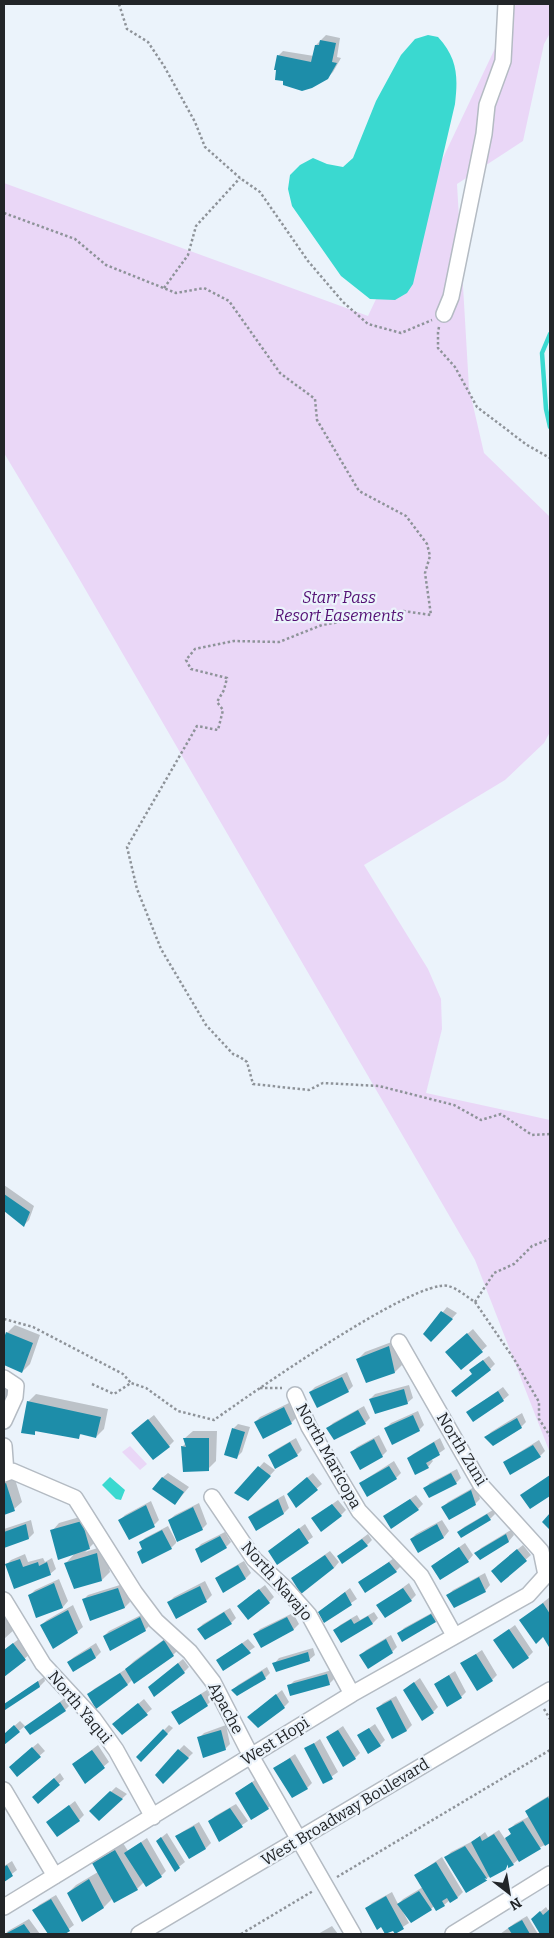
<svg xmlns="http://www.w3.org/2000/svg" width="554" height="1938" font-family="Bitter,serif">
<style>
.green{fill:#ead7f7}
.water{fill:#3ad9d0}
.shadow{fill:#0003}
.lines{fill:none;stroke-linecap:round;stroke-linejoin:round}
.stream{stroke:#3ad9d0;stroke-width:4.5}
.building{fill:#1d8da9}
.minor-casing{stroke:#b4bbc3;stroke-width:18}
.path{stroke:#8e9399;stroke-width:2.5;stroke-dasharray:2.5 2.5;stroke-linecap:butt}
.minor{stroke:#fff;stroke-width:15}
.labels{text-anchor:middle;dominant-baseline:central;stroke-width:4.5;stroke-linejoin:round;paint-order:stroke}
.park-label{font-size:16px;font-style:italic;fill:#531074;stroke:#ebf3fb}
.street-label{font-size:16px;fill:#222528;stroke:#ebf3fb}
</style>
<rect width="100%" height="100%" fill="#ebf3fb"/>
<path class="green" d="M516,4H550V33L544,44L523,141L457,184L469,388L484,453L550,517V732L544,743L505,780L364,865L428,969L441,999L442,1029L426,1093L550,1120V1453L475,1260L70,563L4,453V183L368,316Z
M130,1446L147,1464L140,1470L122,1452Z"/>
<path class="water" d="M428,35L438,37C458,59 458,77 455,104L413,284L407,293L395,300L370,299L341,276L292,206L288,189L290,175L300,165L313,158L327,164L343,167L353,158L376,101L401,55L415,39Z
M110,1477L125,1490L121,1500L116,1499L102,1485Z"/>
<path class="shadow" d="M326,35L340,38L337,57L341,58L333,72L327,78L278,56L283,51L314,56L316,45Z
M4,1185L34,1206L29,1220L24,1225L4,1209Z
M447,1307L457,1313L431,1341L425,1334Z
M15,1325L40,1335L30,1364L22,1372L4,1364V1341L7,1333Z
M473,1329L487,1346L461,1369L452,1347Z
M397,1340L403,1364L395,1372L357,1360L365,1352Z
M489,1356L495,1364L490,1369L476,1365Z
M347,1372L353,1386L348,1391L310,1392L315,1387Z
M4,1385L13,1402L4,1411Z
M409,1385L413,1398L407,1403L370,1399L375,1394Z
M503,1387L509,1395L503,1400L468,1412Z
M36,1394L108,1409L104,1429L96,1437L82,1433L78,1437L37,1430L34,1433L28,1402Z
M289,1403L296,1418L291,1423L255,1422L260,1417Z
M364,1406L370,1418L365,1423L334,1439L328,1428L333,1423Z
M418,1411L424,1425L419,1430L386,1428L391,1423Z
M522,1413L526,1422L521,1427L486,1437L491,1432Z
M154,1415L174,1441L169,1446L138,1428Z
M238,1424L250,1427L242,1452L237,1457L233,1429Z
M193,1431H217L216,1461L208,1469L182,1447L186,1443L185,1438Z
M379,1435L387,1451L382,1456L352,1452L357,1447Z
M296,1438L302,1450L297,1455H269L275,1450Z
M440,1438L445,1449L431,1459L433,1461L428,1467L408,1459L413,1454Z
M539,1440L545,1451L540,1456L505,1463L510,1458Z
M394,1461L401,1473L396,1478L361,1484L366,1479Z
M264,1462L275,1470L248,1499L236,1493Z
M457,1469L461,1478L456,1483L425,1488L430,1483Z
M168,1473L189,1487L175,1504L162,1478Z
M313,1473L322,1484L296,1506L293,1489Z
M550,1475V1494L530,1507L522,1495Z
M14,1476L22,1502L14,1509L4,1514V1480Z
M476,1486L480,1499L475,1504L443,1507L448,1502Z
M284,1495L289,1508L284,1513L256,1530L249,1517L255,1512Z
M416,1495L423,1504L418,1509L385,1516Z
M338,1500L346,1510L341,1515L313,1518Z
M151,1501L159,1520L154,1525L120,1520L125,1515Z
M199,1503L207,1524L202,1529L176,1541V1543L171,1548L143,1562L138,1552L143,1548L140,1543L145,1538L168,1526L176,1541L177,1540L169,1520L175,1515Z
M493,1510L495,1514L490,1519L458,1532L464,1527Z
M90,1514L97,1540L85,1552L104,1546L110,1572L102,1580L66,1563L76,1552L52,1531L59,1523Z
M31,1520L34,1533L29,1538L4,1547V1529Z
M442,1520L449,1531L444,1537L418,1551L411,1539L416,1534Z
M305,1524L313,1537L278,1563L270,1551Z
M511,1530L514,1535L509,1541L480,1558L476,1553L481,1548Z
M225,1532L231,1542L226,1547L196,1550L201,1544Z
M368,1534L372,1540L367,1545L338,1556Z
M465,1543L473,1555L468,1561L433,1566Z
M523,1545L531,1555L501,1581L497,1566Z
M330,1551L339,1562L334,1568L292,1578Z
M25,1554L28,1562L43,1558L45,1562L52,1558L56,1569L50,1574L6,1565L11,1560Z
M394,1558L401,1566L396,1571L360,1583Z
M244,1561L251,1573L246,1578L223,1591L216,1579L221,1574Z
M485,1573L490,1585L485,1591L448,1595L453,1590Z
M59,1579L68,1601L63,1607L36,1617L30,1595L35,1590Z
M205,1581L212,1595L207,1600L176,1617L169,1602L174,1597Z
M409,1583L416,1595L411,1600L378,1606Z
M123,1584L130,1602L125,1607L91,1619L83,1600L88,1595Z
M265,1585L274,1597L269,1602L244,1601Z
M350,1588L357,1599L324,1621L319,1612Z
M550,1597V1644L549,1645L543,1636L521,1620Z
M73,1605L83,1627L77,1632L41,1625L47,1620Z
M4,1608L16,1628L4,1639Z
M230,1608L236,1618L231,1623L198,1629L203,1624Z
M437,1610L440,1616L435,1621L399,1634L404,1628Z
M374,1612L378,1618L373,1623L342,1642L335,1630L340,1625L357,1615L360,1620Z
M145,1613L150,1625L145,1630L104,1636L109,1631Z
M293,1613L299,1624L294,1629L261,1646L255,1634L260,1629Z
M515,1625L533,1652L528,1657L495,1640Z
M173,1633L181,1647L173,1655L133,1679L128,1684L89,1694L94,1689L126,1669L134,1661Z
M391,1635L397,1647L392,1652L361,1655L366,1650Z
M19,1639L30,1654L4,1676V1650Z
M248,1639L255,1647L223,1669L218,1660Z
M96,1643L101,1652L96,1657L68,1662L74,1657Z
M313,1648L315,1655L309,1660L274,1664L279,1658Z
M482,1650L497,1675L492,1680L462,1663Z
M183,1659L189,1667L184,1672L149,1687Z
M267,1667L270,1673L265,1678L233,1690L238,1685Z
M332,1670L334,1679L329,1684L289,1686L294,1681Z
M455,1671L466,1692L461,1697L435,1684Z
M44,1677L45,1681L40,1686L5,1704Z
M420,1678L438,1707L433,1712L404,1690Z
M207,1690L212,1700L207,1705L173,1713L178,1708Z
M282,1690L289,1702L284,1707L254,1712Z
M396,1696L412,1725L407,1730L393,1737L378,1708L383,1703Z
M65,1698L70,1705L65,1710L26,1727Z
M144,1699L152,1709L122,1733L114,1724Z
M20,1721L25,1726L4,1743V1735Z
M375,1724L385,1740L380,1745L358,1736Z
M169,1725L173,1728L141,1761L138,1757Z
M226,1725L230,1744L225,1749L199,1738L204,1733Z
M343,1726L360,1753L355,1758L327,1737Z
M320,1739L338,1772L324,1782L306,1749Z
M38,1743L45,1751L17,1775L15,1762Z
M98,1745L109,1762L85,1782L73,1764Z
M184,1745L193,1753L163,1782L179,1750Z
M295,1754L312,1783L307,1788L275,1768Z
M60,1773L64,1779L38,1802L33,1797Z
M258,1778L273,1803L268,1808L236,1793Z
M116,1787L127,1794L99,1820L91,1811Z
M550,1795V1842L519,1859L513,1864L490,1876L466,1892L446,1857L451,1852L471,1842V1843L485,1832L488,1837L499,1830L505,1839L512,1833L510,1829L515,1824L530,1816L527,1811L532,1806Z
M75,1801L84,1815L79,1820L48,1822Z
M236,1804L248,1821L220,1840L210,1821L215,1816Z
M199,1822L211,1843L206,1848L177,1837L182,1832Z
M167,1833L185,1862L175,1870L157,1841Z
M147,1838L166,1871L161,1876L144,1882L137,1889L113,1898L104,1907L82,1920L68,1893L76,1885L98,1872L93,1864L101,1856L123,1843L128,1851Z
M442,1857L463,1892L458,1897L450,1901V1900L444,1905L434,1906L431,1909L404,1911L403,1912L409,1923L395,1932L367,1908L372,1903L392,1892L398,1904L403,1899L423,1887L416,1875Z
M12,1861L17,1870L4,1880V1866Z
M56,1895L74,1925L62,1934H50L34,1910L39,1905Z
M546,1907L548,1910L550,1909V1934H541L532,1919Z
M527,1916L538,1934H500L515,1923Z
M29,1919L40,1934H5L8,1931Z
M332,1926L338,1934H318Z"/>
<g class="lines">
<path class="stream" d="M550,334L542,353L546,409L550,427"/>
</g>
<path class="building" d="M320,40L336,43L332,62L337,63L328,79L312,88L302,91L283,85V81L275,80L276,70H274L277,55L311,62L315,45H319Z
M4,1194L30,1212L24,1227L4,1211Z
M441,1311L453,1319L431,1342L423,1334Z
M6,1332L33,1343L22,1373L4,1365V1338Z
M467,1333L483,1352L461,1370L445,1352Z
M389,1346L395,1373L366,1383L356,1359Z
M483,1360L491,1370L456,1397L451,1391L472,1374L469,1370Z
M342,1377L349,1392L317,1408L309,1392Z
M404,1389L408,1404L375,1414L369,1399Z
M498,1391L504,1401L473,1422L466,1412Z
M27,1401L101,1417L96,1438L80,1434L79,1439L35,1431V1435L21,1433Z
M284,1407L292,1424L263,1439L254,1422Z
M358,1410L366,1424L334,1440L326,1428Z
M413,1415L420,1431L392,1445L384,1428Z
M517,1418L522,1428L493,1446L484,1437Z
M148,1419L170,1447L153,1460L131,1433Z
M232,1428L245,1432L237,1459L224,1455Z
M183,1438H209V1471L183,1472L181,1446L186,1447Z
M374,1439L383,1457L360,1470L350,1452Z
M290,1442L298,1456L275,1469L268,1455Z
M434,1442L440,1455L426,1463L429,1468L415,1475L407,1458Z
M533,1445L541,1457L510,1475L503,1462Z
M258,1466L271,1476L248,1501L234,1493Z
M389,1466L397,1479L367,1497L359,1483Z
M451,1473L457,1484L429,1498L423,1488Z
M550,1475V1496L530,1509L520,1495Z
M162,1477L184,1492L175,1505L152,1489Z
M307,1477L318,1490L296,1508L287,1494Z
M6,1483L15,1511L4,1515V1484Z
M471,1490L476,1505L449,1520L441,1507Z
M278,1499L284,1514L256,1531L248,1517Z
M410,1499L419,1510L391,1529L383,1516Z
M332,1504L342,1516L321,1532L311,1518Z
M146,1505L155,1527L129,1540L118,1520Z
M193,1507L203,1530L177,1542L168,1520Z
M550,1513V1530L542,1522Z
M487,1514L491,1520L461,1538L457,1532Z
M82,1521L90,1549L58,1560L50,1530Z
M26,1524L29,1539L4,1548V1532Z
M437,1524L444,1538L418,1553L410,1539Z
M299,1528L309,1543L277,1565L268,1551Z
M162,1530L172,1549L142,1564L137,1552L142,1549L139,1542Z
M506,1534L509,1542L480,1560L474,1553Z
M220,1536L227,1548L201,1563L195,1549Z
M362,1539L368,1546L342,1564L337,1556Z
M459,1547L469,1562L440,1580L431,1566Z
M517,1549L527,1561L501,1583L491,1571Z
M97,1553L102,1581L74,1589L64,1563Z
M325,1555L334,1568L301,1594L291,1578Z
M20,1559L23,1567L38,1562L39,1566L47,1562L51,1575L14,1589L5,1564Z
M389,1562L397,1572L365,1593L358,1582Z
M238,1565L246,1579L223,1593L215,1578Z
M479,1577L486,1592L454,1608L446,1595Z
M54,1583L63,1608L36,1618L28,1595Z
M200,1586L207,1602L176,1619L167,1602Z
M118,1588L125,1608L90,1621L82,1599Z
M403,1588L412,1601L385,1618L376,1605Z
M259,1589L270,1603L248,1620L237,1606Z
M345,1592L352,1605L324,1623L318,1612Z
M543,1603L550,1614L549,1647L543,1637L536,1644L519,1620Z
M68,1610L78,1633L53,1649L40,1625Z
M224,1612L232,1624L205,1640L197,1629Z
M431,1614L436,1622L402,1642L397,1633Z
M368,1616L373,1624L341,1643L333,1630L351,1619L354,1624Z
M140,1617L146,1631L110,1651L103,1636Z
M287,1617L294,1630L261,1648L253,1634Z
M509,1629L529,1658L513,1669L493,1640Z
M386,1639L393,1653L368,1669L359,1655Z
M164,1640L174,1656L134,1684L125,1669Z
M13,1643L26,1660L4,1677V1650Z
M242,1643L251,1653L223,1671L216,1660Z
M91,1648L96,1658L73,1672L67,1662Z
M308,1652L310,1661L276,1672L272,1663Z
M476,1654L493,1681L477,1691L460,1663Z
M178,1663L185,1673L154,1697L148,1687Z
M262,1671L266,1679L237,1696L231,1690Z
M120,1673L128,1685L96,1709L87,1694Z
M327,1674L330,1685L290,1696L287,1685Z
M449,1675L462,1698L447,1707L434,1684Z
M38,1681L40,1687L5,1710L4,1704Z
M414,1682L434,1713L422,1721L403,1690Z
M201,1694L208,1706L179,1725L171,1712Z
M276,1694L285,1708L258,1728L247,1717Z
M391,1700L407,1731L392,1739L376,1708Z
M60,1702L66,1711L30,1735L24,1727Z
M138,1703L148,1715L122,1735L112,1724Z
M14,1725L20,1732L4,1745V1734Z
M369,1728L381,1746L368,1754L357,1735Z
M163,1729L168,1734L141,1762L136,1757Z
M221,1730L226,1750L203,1758L197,1737Z
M338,1730L356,1759L343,1767L326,1737Z
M314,1743L333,1779L323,1784L304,1748Z
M32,1747L41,1757L17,1777L9,1767Z
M178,1749L189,1758L163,1784L155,1775Z
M92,1750L105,1768L85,1784L72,1764Z
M290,1758L308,1789L292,1798L273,1768Z
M54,1778L60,1785L38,1804L32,1797Z
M252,1782L269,1809L251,1820L235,1793Z
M110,1791L123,1799L99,1821L89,1811Z
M548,1797L550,1801V1843L545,1846L525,1811Z
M69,1805L80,1821L57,1837L46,1822Z
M230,1808L243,1827L219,1842L208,1821Z
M523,1821L541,1849L519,1862L505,1838L511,1834L508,1829Z
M194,1826L206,1849L189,1859L175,1836Z
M494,1834L514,1865L490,1878L471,1842L480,1836L482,1841Z
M161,1837L180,1868L175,1872L156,1841Z
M141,1842L162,1877L146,1887L124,1853Z
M465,1846L488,1880L466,1893L444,1857Z
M115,1850L138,1890L114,1903L92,1863Z
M436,1862L458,1898L450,1903L447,1898L442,1901L445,1906L436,1911L414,1875Z
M7,1865L13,1876L4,1882V1867Z
M89,1879L104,1908L82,1922L67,1893Z
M419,1891L432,1910L411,1923L397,1904Z
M386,1896L404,1929L395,1934L393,1931L385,1934L381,1927L377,1930L365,1908Z
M51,1899L70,1931L65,1934H48L32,1910Z
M550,1909V1934H540L531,1919L540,1911L543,1915Z
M522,1920L530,1934H512L508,1928Z
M24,1924L31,1934H5Z"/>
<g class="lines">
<defs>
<path id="minor" d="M444,314L451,297L484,134L487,105L503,61L506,4
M4,1378L16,1386L15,1397L4,1421
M295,1395L309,1427L359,1511L421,1576L454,1635
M4,1446L6,1473
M4,1474L12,1471L75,1498L135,1593L156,1621L190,1652L213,1682L251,1756L353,1934
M212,1497L254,1559L285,1588L309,1615L352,1694
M4,1600L43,1664L93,1718L116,1750L153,1817
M4,1790L55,1876
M4,1907L352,1694L528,1595L546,1575L541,1551L481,1485L399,1342
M139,1934L550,1690
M453,1934L550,1874"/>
</defs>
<use href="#minor" class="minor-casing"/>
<path class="path" d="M119,4L127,29L148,42L164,66L195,122L205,147L240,178L260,192L308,261L343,302L368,324L401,333L432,320
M4,213L75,239L106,265L176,293L204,288L229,301L280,373L315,399L317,420L359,491L406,516L427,544L430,556L425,573L431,615L403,611L322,625L279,642L234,641L195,649L186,660L191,669L227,678L224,690L217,702L223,710L218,730L197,726L127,847L137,889L161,949L206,1025L233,1054L240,1057L247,1062L253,1084L309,1090L323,1083L379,1086L454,1105L481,1120L501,1114L532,1135L550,1134
M164,288L188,255L196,226L240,178
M439,327L438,332V348L455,367L477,407L527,445L550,458
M475,1302L514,1359L539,1402V1419L550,1436
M4,1319L33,1327L123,1374L131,1383
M92,1384L114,1394L131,1383L146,1388L178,1411L214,1420C248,1396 415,1278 448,1286C457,1288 467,1297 475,1302L494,1273L514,1264L532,1246L550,1239
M260,1388H282
M544,1709L550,1719
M337,1877L550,1750
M241,1934L313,1891"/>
<use href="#minor" class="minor"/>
</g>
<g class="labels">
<g class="park-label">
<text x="339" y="597">Starr Pass<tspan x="339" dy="18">Resort Easements</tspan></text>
</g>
<g class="street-label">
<text transform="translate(462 1449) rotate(59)">North Zuni</text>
<text transform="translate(329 1456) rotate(61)">North Maricopa</text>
<text transform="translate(277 1581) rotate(49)">North Navajo</text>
<text transform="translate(80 1707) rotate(50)">North Yaqui</text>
<text transform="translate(226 1708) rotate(62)">Apache</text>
<text transform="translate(275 1741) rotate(-32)">West Hopi</text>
<text transform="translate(345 1812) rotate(-31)">West Broadway Boulevard</text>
</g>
</g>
<rect width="554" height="1938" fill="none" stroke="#222528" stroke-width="10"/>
<g transform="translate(509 1893) rotate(149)" stroke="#ebf3fb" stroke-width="4" paint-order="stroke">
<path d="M0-4L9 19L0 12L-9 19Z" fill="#222528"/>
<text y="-8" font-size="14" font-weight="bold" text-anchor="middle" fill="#222528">N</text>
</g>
</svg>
